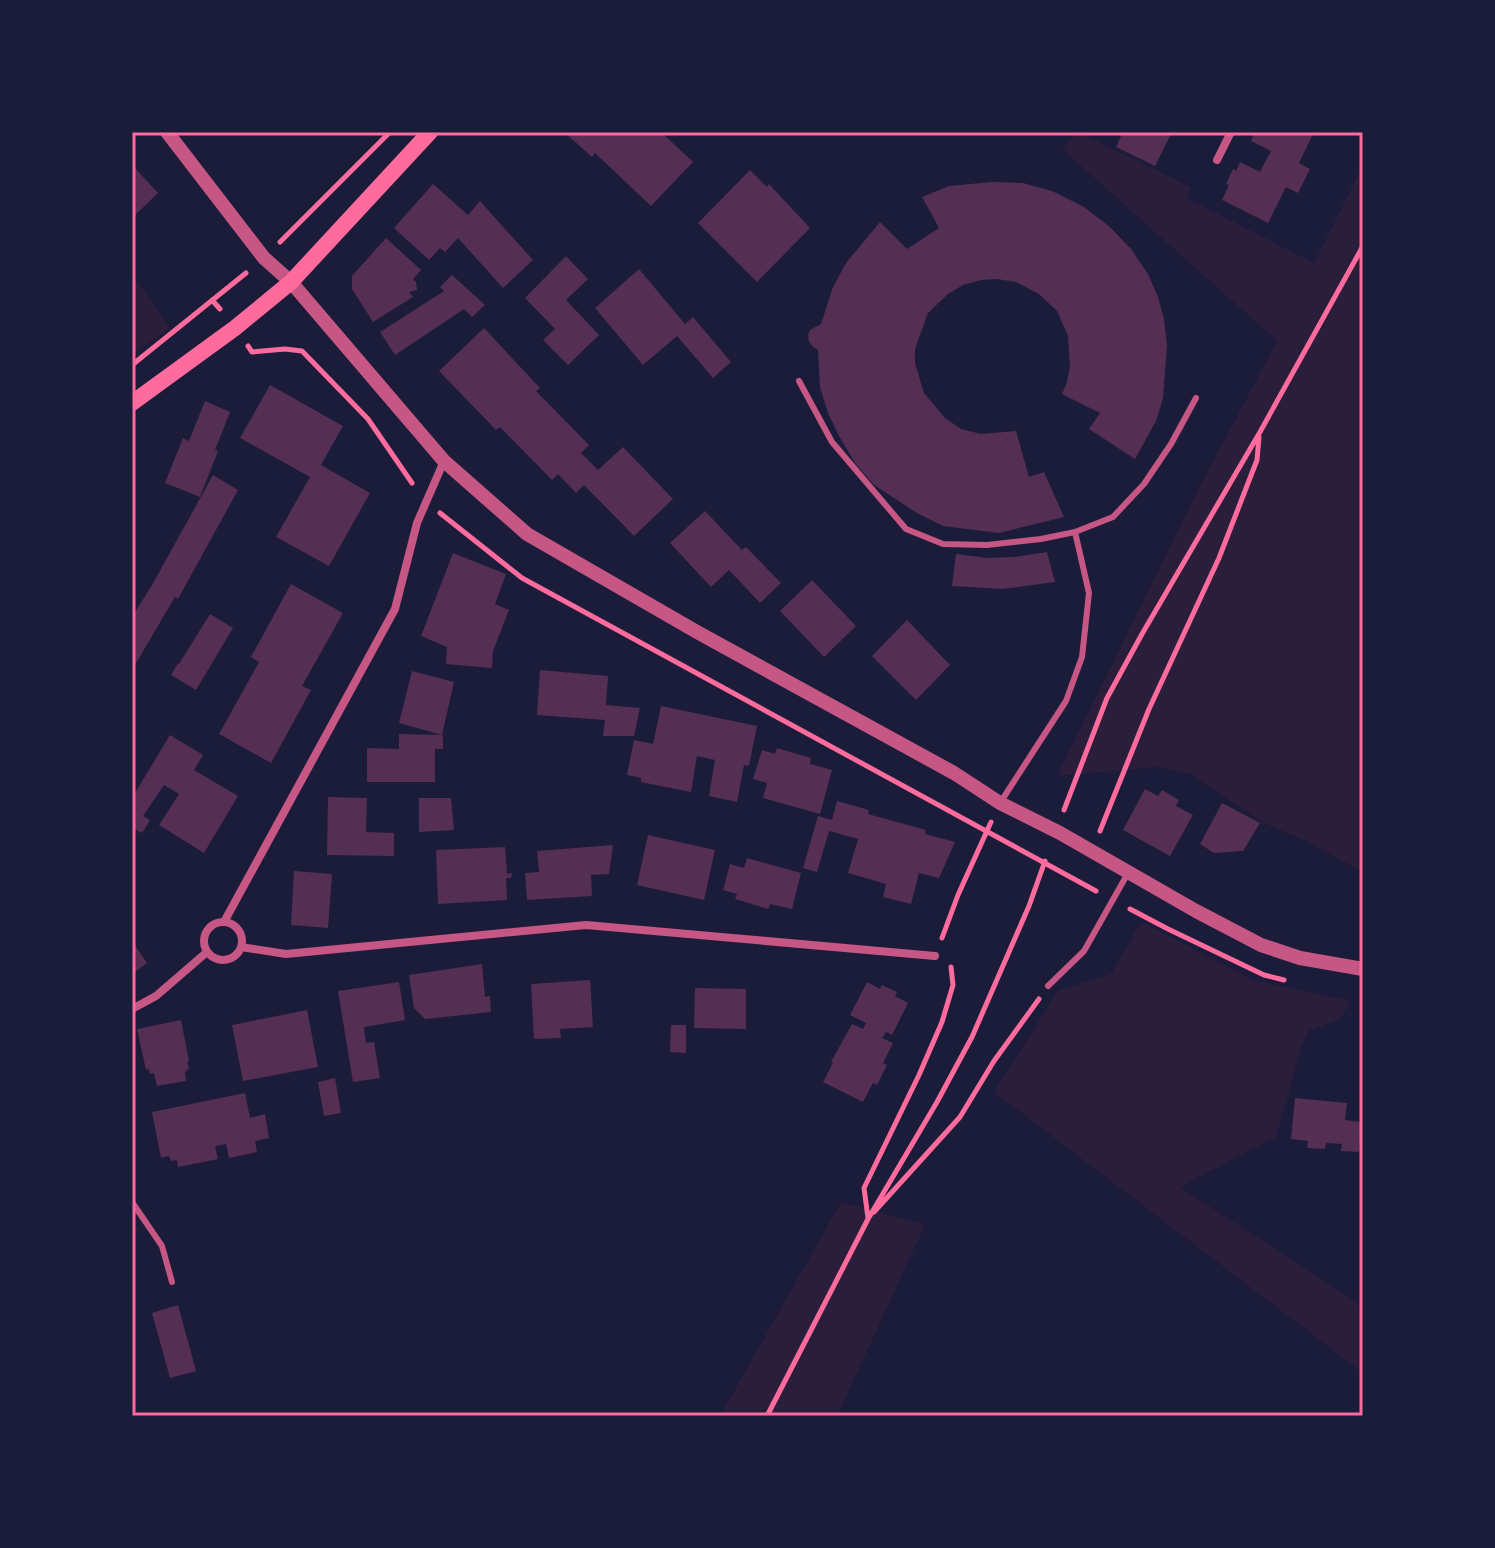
<svg xmlns="http://www.w3.org/2000/svg" width="1495" height="1548" font-family="Jost,sans-serif">
<style>
.green{fill:#2a1e3b}
.building{fill:#542f53}
.lines{fill:none;stroke-linecap:round;stroke-linejoin:round}
.path{stroke:#ff6b9d;stroke-width:5}
.service{stroke:#c65784;stroke-width:6}
.minor{stroke:#c65784;stroke-width:8}
.tertiary{stroke:#c65784;stroke-width:14}
.secondary{stroke:#ff6b9d;stroke-width:16}
.neatline{fill:none;stroke:#ff6b9d;stroke-width:3}
</style>
<rect width="100%" height="100%" fill="#1b1b3a"/>
<path class="green" d="M1078,132L1191,187L1187,198L1314,263L1363,165V872L1304,840L1262,822L1190,774L1158,767L1057,776L1201,484L1277,341L1062,149Z
M132,274L170,328L132,355Z
M1141,922L1254,980L1351,1001L1340,1019L1309,1031L1302,1045L1276,1137L1180,1187L1363,1307V1373L994,1092L1058,991L1111,974Z
M841,1202L925,1225L837,1416H720Z"/>
<path class="building" d="M564,132H661L693,162L651,206L595,153L592,157Z
M1118,132H1172L1155,166L1116,147L1122,134Z
M1255,132H1314L1299,163L1310,169L1298,193L1286,187L1268,223L1222,200L1229,185L1226,184L1233,169L1236,171L1240,162L1260,172L1265,162L1271,151L1251,141Z
M132,165L158,193L132,218Z
M750,170L767,187L769,184L810,228L757,282L698,223Z
M992,182L1023,183L1052,191L1084,207L1110,227L1131,249L1148,274L1158,297L1164,319L1167,345L1163,398L1156,421L1135,459L1089,429L1100,413L1062,394L1067,382L1070,366L1068,336L1057,311L1039,294L1016,282L997,279L981,280L963,285L948,294L928,313L915,349V363L924,393L945,418L961,429L981,434L1016,431L1029,477L1044,472L1064,517L999,533L943,526L917,513L874,485L855,463L839,436L828,413L820,387L818,350L812,346L809,341L808,335L810,330L821,324L833,287L846,263L880,222L907,249L939,228L922,197L949,186Z
M433,184L468,215L480,201L533,260L503,288L458,238L445,252L440,248L429,260L394,228Z
M386,238L421,270L413,279L416,282L417,290L409,292L413,297L373,322L352,289V276Z
M566,256L588,279L566,300L599,335L568,365L543,340L555,329L525,298Z
M639,269L685,324L693,317L731,362L713,378L677,336L643,365L595,308Z
M452,275L485,305L472,317L464,309L395,355L380,332L444,291L440,287Z
M484,328L540,388L536,391L589,445L581,453L598,470L623,447L673,499L634,536L584,485L576,493L558,474L552,480L500,427L496,430L439,371Z
M270,385L343,426L321,465L370,493L329,566L276,537L310,477L240,438Z
M205,401L230,412L215,450L218,451L200,497L165,483L183,438L189,441Z
M213,475L238,490L178,599L175,597L132,670V617L152,585Z
M705,511L742,550L746,547L781,583L760,603L729,570L711,587L670,543Z
M1047,552L1055,582L1003,589L952,586L956,554L987,558L1014,557Z
M453,553L506,574L495,604L509,610L493,651L492,668L446,664L447,647L421,636Z
M812,580L856,626L824,657L780,611Z
M291,584L343,613L302,686L311,690L271,763L219,734L259,662L251,657Z
M210,614L233,628L196,690L171,675L178,663L179,664Z
M907,620L950,665L916,700L872,656Z
M540,670L608,676L606,705L640,708L634,736H603L605,720L537,715Z
M412,671L454,682L442,735L399,723Z
M661,706L757,726L749,766L744,765L737,802L709,796L715,760L697,756L691,792L641,782V778L627,775L634,740L653,744Z
M399,734L443,735V749H435V782H367V748L399,749Z
M170,735L203,755L194,770L238,796L204,853L159,825L179,794L164,785L143,816L150,820L142,833L132,828V798Z
M777,748L811,758L810,764L832,770L820,814L763,798L767,783L753,779L762,750L775,754Z
M1145,789L1158,796L1162,790L1179,800L1176,806L1193,815L1170,856L1123,830Z
M328,797L367,798L366,832L394,833V856L327,855Z
M419,798H451L454,830L419,832Z
M837,801L869,810L868,814L926,830L925,834L955,842L939,878L919,873L911,904L883,897L886,884L848,873L858,839L829,831L817,872L803,868L818,816L832,820Z
M1222,803L1260,823L1243,851L1214,853L1200,844Z
M648,835L715,850L704,900L637,885Z
M613,845L609,874L591,875L592,896L527,900L525,873L539,872L537,851Z
M505,847L507,874L512,873L511,878H506L507,900L438,904L436,850Z
M747,858L801,873L792,909L770,904L768,909L735,899L737,894L723,890L730,864L744,868Z
M294,871L332,874L328,928L291,925Z
M132,941L147,963L132,974Z
M482,964L485,997L490,996L491,1012L425,1019L414,1008L409,975Z
M590,980L593,1027L560,1029L561,1038L534,1039L531,984Z
M399,982L405,1020L364,1027L366,1043L374,1042L380,1078L353,1082L338,991Z
M867,982L880,989L882,985L897,992L895,996L908,1003L892,1035L886,1032L882,1038L893,1043L883,1063L887,1065L877,1085L873,1083L863,1102L823,1082L833,1063L831,1062L852,1024L863,1029L866,1023L850,1015Z
M695,988L746,989V1029L694,1028Z
M307,1010L318,1067L243,1081L232,1025Z
M181,1020L189,1061L187,1062L189,1068L185,1073L186,1081L157,1086L154,1073L150,1074L149,1069L146,1070L137,1029Z
M671,1025H686V1053L670,1052Z
M335,1078L341,1113L324,1116L318,1082Z
M245,1093L250,1118L265,1114L269,1138L255,1141L257,1152L229,1158L226,1144L215,1146L218,1159L178,1167L177,1160L171,1161L169,1156L161,1158L152,1112Z
M1295,1098L1347,1103L1345,1120L1362,1122L1359,1152L1341,1151L1342,1144L1326,1143L1325,1149L1307,1148L1308,1141L1291,1139Z
M178,1305L196,1371L170,1378L152,1313Z"/>
<g class="lines">
<path class="path" d="M280,242L390,132
M212,300L220,309
M248,346L252,352L285,349L302,351L368,419L412,483
M132,365L246,273
M440,513L522,578L1096,891
M1064,810L1107,698L1142,634L1260,432L1363,246
M1100,831L1149,709L1219,558L1257,460L1259,437
M1130,909L1168,929L1264,975L1284,980
M942,938L958,895L991,822
M874,1212L960,1117L994,1061L1039,999
M868,1218L864,1188L919,1075L942,1022L953,985L951,967
M767,1416L868,1219L937,1102L972,1037L1029,906L1045,861"/>
<path class="service" d="M799,381L832,442L906,529L943,544L987,545L1041,539L1075,532L1113,517L1144,484L1171,444L1196,398
M1000,803L1066,701L1082,657L1089,593L1075,532
M1048,986L1084,951L1128,873
M132,1202L162,1246L172,1282"/>
<path class="minor" d="M1217,160L1231,132
M224,922L395,609L417,523L444,461
M204 941a19 19 0 1 1 38 0a19 19 0 1 1-38 0Z
M241,947L286,954L586,925L935,956
M132,1009L156,996L207,952"/>
<path class="tertiary" d="M167,132L264,258L291,282L444,461L527,534L697,632L954,773L1000,803L1060,833L1196,911L1261,945L1300,958L1363,969"/>
<path class="secondary" d="M132,403L235,328L291,282L430,132"/>
</g>
<rect width="1495" height="1548" fill="none" stroke="#1b1b3a" stroke-width="268"/>
<rect x="134" y="134" width="1227" height="1280" class="neatline"/>
</svg>
